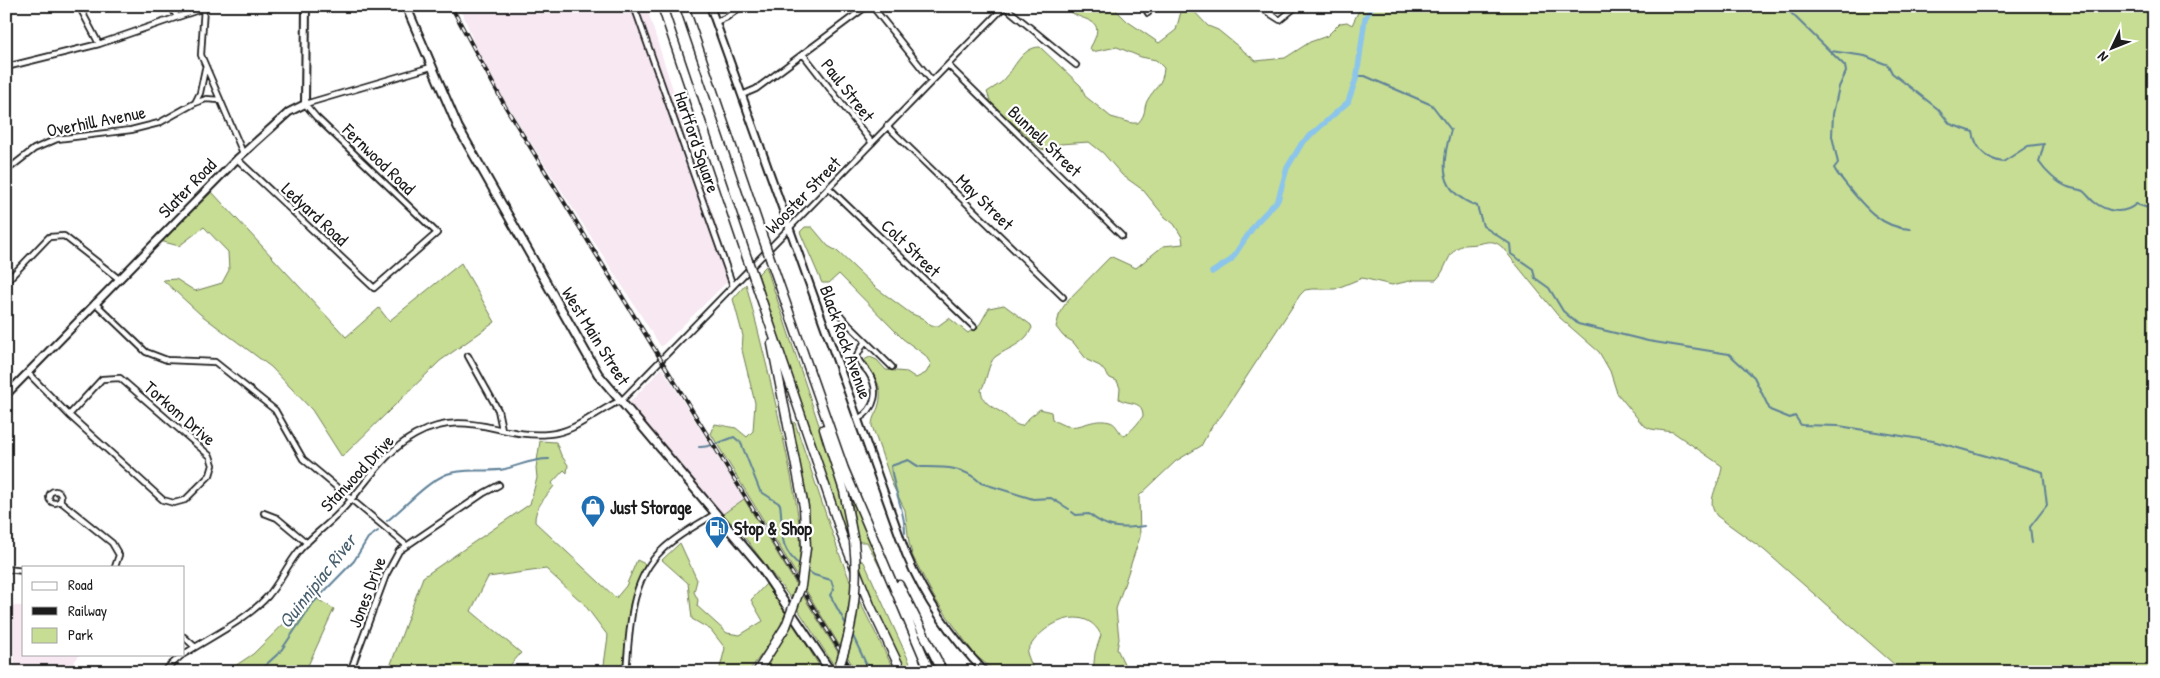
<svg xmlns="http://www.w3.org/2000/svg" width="2160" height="678" font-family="'Patrick Hand',sans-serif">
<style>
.built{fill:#f7e8f2}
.green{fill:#c6dd93;stroke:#717c58}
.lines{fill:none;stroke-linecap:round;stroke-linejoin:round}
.stream{stroke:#5f8198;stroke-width:2}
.canal{stroke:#8cc5eb;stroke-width:5.5}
.street-casing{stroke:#1c1c1c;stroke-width:8}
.secondary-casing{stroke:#1c1c1c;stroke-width:10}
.primary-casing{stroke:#1c1c1c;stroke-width:11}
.highway-casing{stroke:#1c1c1c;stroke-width:11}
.street{stroke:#fff;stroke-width:4.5}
.secondary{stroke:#fff;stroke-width:6}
.primary{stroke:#fff;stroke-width:7}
.highway{stroke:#fff;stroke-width:8}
.rail-casing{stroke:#1c1c1c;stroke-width:4}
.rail{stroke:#fff;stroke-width:2;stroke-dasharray:5.5;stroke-linecap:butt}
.highway-bridge-casing{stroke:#1c1c1c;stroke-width:11;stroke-linecap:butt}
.highway-bridge{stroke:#fff;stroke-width:8}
.labels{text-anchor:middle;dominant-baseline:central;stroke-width:4.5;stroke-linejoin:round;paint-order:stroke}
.street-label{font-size:18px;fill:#1c1c1c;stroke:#fff}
.poi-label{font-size:18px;font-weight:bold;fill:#1c1c1c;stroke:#fff;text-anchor:start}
.water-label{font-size:19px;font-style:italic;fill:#49606f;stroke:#fff}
</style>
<rect width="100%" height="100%" fill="#fff"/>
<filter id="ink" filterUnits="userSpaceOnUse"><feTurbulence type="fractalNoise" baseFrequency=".02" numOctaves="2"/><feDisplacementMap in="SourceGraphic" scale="10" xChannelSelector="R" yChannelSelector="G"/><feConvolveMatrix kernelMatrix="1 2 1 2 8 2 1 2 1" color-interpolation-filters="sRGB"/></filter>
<g filter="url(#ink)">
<path class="built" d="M460,6H646L733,276L661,347L483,67Z
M662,368L744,499L723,514L630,407V402Z
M6,606H24V654H80L67,672H6Z"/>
<path class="green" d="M1071,6H1112L1127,21L1159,43L1176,30L1182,8L1189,6L1208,26L1218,30L1256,61L1285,58L1310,42L1327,36L1340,23L1347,22L1352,25L1361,6H2154V672H1903L1764,550L1717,516C1704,500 1721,484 1722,466L1673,432L1651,429L1643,425L1617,393L1610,371L1599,352L1559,317L1502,247C1493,239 1488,242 1477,244C1472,245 1466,244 1461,246C1447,251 1447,270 1436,280H1414L1392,285L1362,278L1335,289H1312L1305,290L1300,295L1221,416L1212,426L1201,446L1176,461L1139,496L1140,537L1116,609L1119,639L1117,649L1128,672H1093L1095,653L1101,635C1084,600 1037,626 1027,653L1034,672H996L975,655L935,599L913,557L909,543L905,510L893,486L872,426C872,416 877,413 879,404C884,384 872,375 864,360L870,357L877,360L886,370L907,372L916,378L926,373L931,364L925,355L903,339L839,274L829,283H822L800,232L805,227H812L828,246L837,251L875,287L910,313L924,319L931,326H938L949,318L968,333L980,324L989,308L1004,305L1031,325L1032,328C1024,345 1009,347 995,357C988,363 987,381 981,390C983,406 995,407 1005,415C1011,420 1014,425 1022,426L1029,418L1040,409L1051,412L1052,419C1078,437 1086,416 1110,422C1117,424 1118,432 1124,436C1130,433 1139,422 1143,416C1143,400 1129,405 1119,399L1120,388L1117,381L1110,378L1100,366L1087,360L1073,342L1063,336L1056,327L1060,312L1068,300L1109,258L1112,257L1136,268L1163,246L1183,244L1182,237L1174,224L1165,217L1143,190L1122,175L1103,153L1089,142L1060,144L1051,151L1041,149L991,103L987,92C993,88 1000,84 1004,80C1014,69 1022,47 1040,47L1081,86L1085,96L1111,117L1132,123H1138C1147,113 1143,110 1147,101C1154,88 1163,85 1164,68L1156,60L1141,57L1117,47L1092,52L1090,48C1109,16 1083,23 1070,11Z
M212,192L346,337L379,308L389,321L461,263L495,322L440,361L342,457L312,410L271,367L200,314L163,280L176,279L195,291L222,283L229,270L228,252L204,227L179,246L160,241Z
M766,266L835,473L851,543L849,542L837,513L758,274Z
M746,284C761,341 775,398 787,456C795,497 805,536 798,577L711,434L715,424L736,428L747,437L753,431L755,403L742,350L743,336L733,299Z
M792,421L795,423L839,553L852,586L841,648L804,587L807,569L809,520Z
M540,441L556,442L561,455L568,465L567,473L564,470L552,483L554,486C546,497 534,508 535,522L616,598L626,586L637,560L645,564L630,604L622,672H603L608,636L584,604L546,569L488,577L471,611L521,653L504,672H388L423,577L530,504L537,478L536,468Z
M851,496L891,590L867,542H858Z
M744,499L796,584L792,600L746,539L723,514Z
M680,543L697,580L694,592L698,600L697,606L727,633L740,635L763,621L751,600L766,584L787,612L772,641L748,672H719L725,648L711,630L692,619L688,583L662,560Z
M860,560L864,562L914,672H907C893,643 861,590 860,560Z
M802,594L839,654L835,667L797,608Z
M312,596L334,609L305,672H226L253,654Z
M859,600L895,672H856L847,656Z
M792,621L823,672H761L777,650Z"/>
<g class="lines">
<path class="stream" d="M1784,6L1845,66L1846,72L1839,87L1833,114L1832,136L1838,163L1834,168L1837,173C1857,197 1877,229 1911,229L1909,228
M1831,51L1865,56L1888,65L1892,73L1938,109L1950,124L1973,132C1976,149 1985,159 2003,162L2028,146L2044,144L2039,162C2045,171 2057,183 2068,187C2073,189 2079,189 2083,191C2087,194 2090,199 2094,202C2107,212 2124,215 2136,204L2154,210
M1357,76H1365L1432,105L1451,130C1441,164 1438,192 1477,206L1483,226L1510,244L1511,254L1533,269L1535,278L1549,288L1563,311L1578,324L1648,341L1729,354L1754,377L1770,410L1790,418L1795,416L1801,425L1839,426L1933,441L2043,472L2047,505L2030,527L2032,543
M699,447C709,448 724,441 734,437L741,443L760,491L780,504C784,530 776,547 801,566
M1072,512L1076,515L1089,514C1107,529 1121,529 1145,526
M387,521C406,506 425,483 447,474C466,467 487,473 505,469C521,465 532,459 549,459
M905,533C905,509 893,490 891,466L908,460C913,462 916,467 922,467C943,467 964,466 981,483L1033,499L1051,498L1069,509
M805,569L814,575L831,580L834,589L830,595L848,628
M852,634L870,672
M258,672L280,652L313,603L354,561L368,538L378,531"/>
<path class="canal" d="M1212,272L1231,260L1256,223L1278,200L1287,168L1302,143L1348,102L1357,76L1365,18L1373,6"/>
<defs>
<path id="street" d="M79,6L99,44
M171,6L177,17
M634,6L733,286
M872,6L932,81
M1144,6L1148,13
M1258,6L1280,20L1297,6
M204,7L201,55L243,153
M1005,7L1076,65
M716,22L727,17L742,6
M803,54L872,143
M948,65L1122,236
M6,67L99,44L204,8
M742,95L756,89L867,6
M195,103L200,93L205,69
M887,126L1063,297
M237,159L374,288L437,233L316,117L305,104L431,67
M6,171L34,149L57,139L131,130L159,123L195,103L206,99L219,100
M829,188L974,327
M6,282L49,237L64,236L119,279
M95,303L146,352L167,360L215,362L275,410L303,459L406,545
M831,304L848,324L892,367
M468,356L498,410L502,429
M28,373L69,415
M120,378L210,456L213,465L210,475L185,500L174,503L163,500L69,415L102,379Z
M858,419C876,409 880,390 868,372C864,367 859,363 857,356L865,341
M49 497a6 6 0 1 1 12 0a6 6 0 1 1-12 0Z
M60,501L112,543L119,555L115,567
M264,513L277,518L307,543
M6,569L24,571
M184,637L195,647
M184,654C212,636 245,621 268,596C279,583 287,566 298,552C310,537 326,527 339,513C365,487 382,453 415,435C467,407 500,439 549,434C573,432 589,417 610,406C614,403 619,402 623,399L1005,6
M163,672L183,654
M350,672L386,575L399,551L484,493L499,485
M626,672C630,630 629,581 662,550C677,535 698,525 716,513"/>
<path id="secondary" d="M710,6L906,554C925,599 951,637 985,672
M6,395L237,159L289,112L305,104L306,6"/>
<path id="primary" d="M406,6L458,127L598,374L760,566L831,672"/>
<path id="highway" d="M662,6L747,258
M684,6L764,241
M771,261L844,469L930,672
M754,278L844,541L870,605L902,672
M772,344L804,507L806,548
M824,429L844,491L854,542
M899,585L943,672
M757,672L786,626"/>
</defs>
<use href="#street" class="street-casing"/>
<use href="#secondary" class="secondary-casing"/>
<use href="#primary" class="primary-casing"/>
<use href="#highway" class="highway-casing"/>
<use href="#street" class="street"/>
<use href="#secondary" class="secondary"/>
<use href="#primary" class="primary"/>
<use href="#highway" class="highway"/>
<defs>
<path id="rail" d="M451,6L505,106L853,672"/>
</defs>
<use href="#rail" class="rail-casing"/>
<use href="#rail" class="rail"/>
<defs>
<path id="highway-bridge" d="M764,241L771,261
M747,258L754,278
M786,626L801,586L806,548
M837,672C853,630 859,587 854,542"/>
</defs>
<use href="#highway-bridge" class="highway-bridge-casing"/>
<use href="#highway-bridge" class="highway-bridge"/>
</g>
</g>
<defs>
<symbol id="shop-pin" viewBox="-11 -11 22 30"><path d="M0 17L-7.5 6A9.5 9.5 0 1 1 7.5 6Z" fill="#1f6fb2" stroke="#fff"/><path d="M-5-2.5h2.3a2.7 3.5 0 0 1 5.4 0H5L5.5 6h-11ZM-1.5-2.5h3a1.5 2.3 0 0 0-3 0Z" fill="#fff"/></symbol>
<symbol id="fuel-pin" viewBox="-11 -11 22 30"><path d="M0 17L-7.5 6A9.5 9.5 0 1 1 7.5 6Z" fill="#1f6fb2" stroke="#fff"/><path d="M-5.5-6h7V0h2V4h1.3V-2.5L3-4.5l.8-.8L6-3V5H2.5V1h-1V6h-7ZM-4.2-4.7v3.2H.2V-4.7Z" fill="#fff"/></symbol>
</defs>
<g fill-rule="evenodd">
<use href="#shop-pin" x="579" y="493" width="28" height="38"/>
<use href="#fuel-pin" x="703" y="514" width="28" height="38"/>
</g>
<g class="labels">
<g class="street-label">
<text transform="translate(848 90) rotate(52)">Paul Street</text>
<text transform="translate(96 121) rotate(-11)">Overhill Avenue</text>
<text transform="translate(1045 141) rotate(44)">Bunnell Street</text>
<text transform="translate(697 142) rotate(71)">Hartford Square</text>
<text transform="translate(379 159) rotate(44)">Fernwood Road</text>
<text transform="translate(187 188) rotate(-46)">Slater Road</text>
<text transform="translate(803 195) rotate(-46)">Wooster Street</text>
<text transform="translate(985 202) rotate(44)">May Street</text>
<text transform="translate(315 214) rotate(43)">Ledyard Road</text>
<text transform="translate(911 248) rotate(44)">Colt Street</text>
<text transform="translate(596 336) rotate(58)">West Main Street</text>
<text transform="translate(846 342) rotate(70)">Black Rock Avenue</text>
<text transform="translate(180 413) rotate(41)">Torkom Drive</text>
<text transform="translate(357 473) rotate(-47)">Stanwood Drive</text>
<text transform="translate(367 592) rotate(-69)">Jones Drive</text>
</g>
<g class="poi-label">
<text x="610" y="507">Just Storage</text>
<text x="734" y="528">Stop &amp; Shop</text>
</g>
<g class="water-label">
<text transform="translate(317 581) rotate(-52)">Quinnipiac River</text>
</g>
</g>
<rect width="2160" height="678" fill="none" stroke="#fff" stroke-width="25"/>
<rect x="12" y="12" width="2135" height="653" fill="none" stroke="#1c1c1c" stroke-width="2" filter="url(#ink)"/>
<rect x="22" y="566" width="162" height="90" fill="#ffffff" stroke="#a4a4a4"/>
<rect x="32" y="582" width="25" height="8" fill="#ffffff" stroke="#a4a4a4"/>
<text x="68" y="590" font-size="15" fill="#1c1c1c">Road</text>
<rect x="32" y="607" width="25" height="8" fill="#1c1c1c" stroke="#a4a4a4"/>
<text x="68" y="616" font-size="15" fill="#1c1c1c">Railway</text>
<rect x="32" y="628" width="25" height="15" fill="#c6dd93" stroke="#a4a4a4"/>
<text x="68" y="640" font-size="15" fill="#1c1c1c">Park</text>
<g transform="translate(2112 48) rotate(227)" stroke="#ffffff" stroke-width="4" paint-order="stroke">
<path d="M0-4L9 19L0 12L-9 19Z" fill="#1c1c1c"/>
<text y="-8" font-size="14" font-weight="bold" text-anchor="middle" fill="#1c1c1c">N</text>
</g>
</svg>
